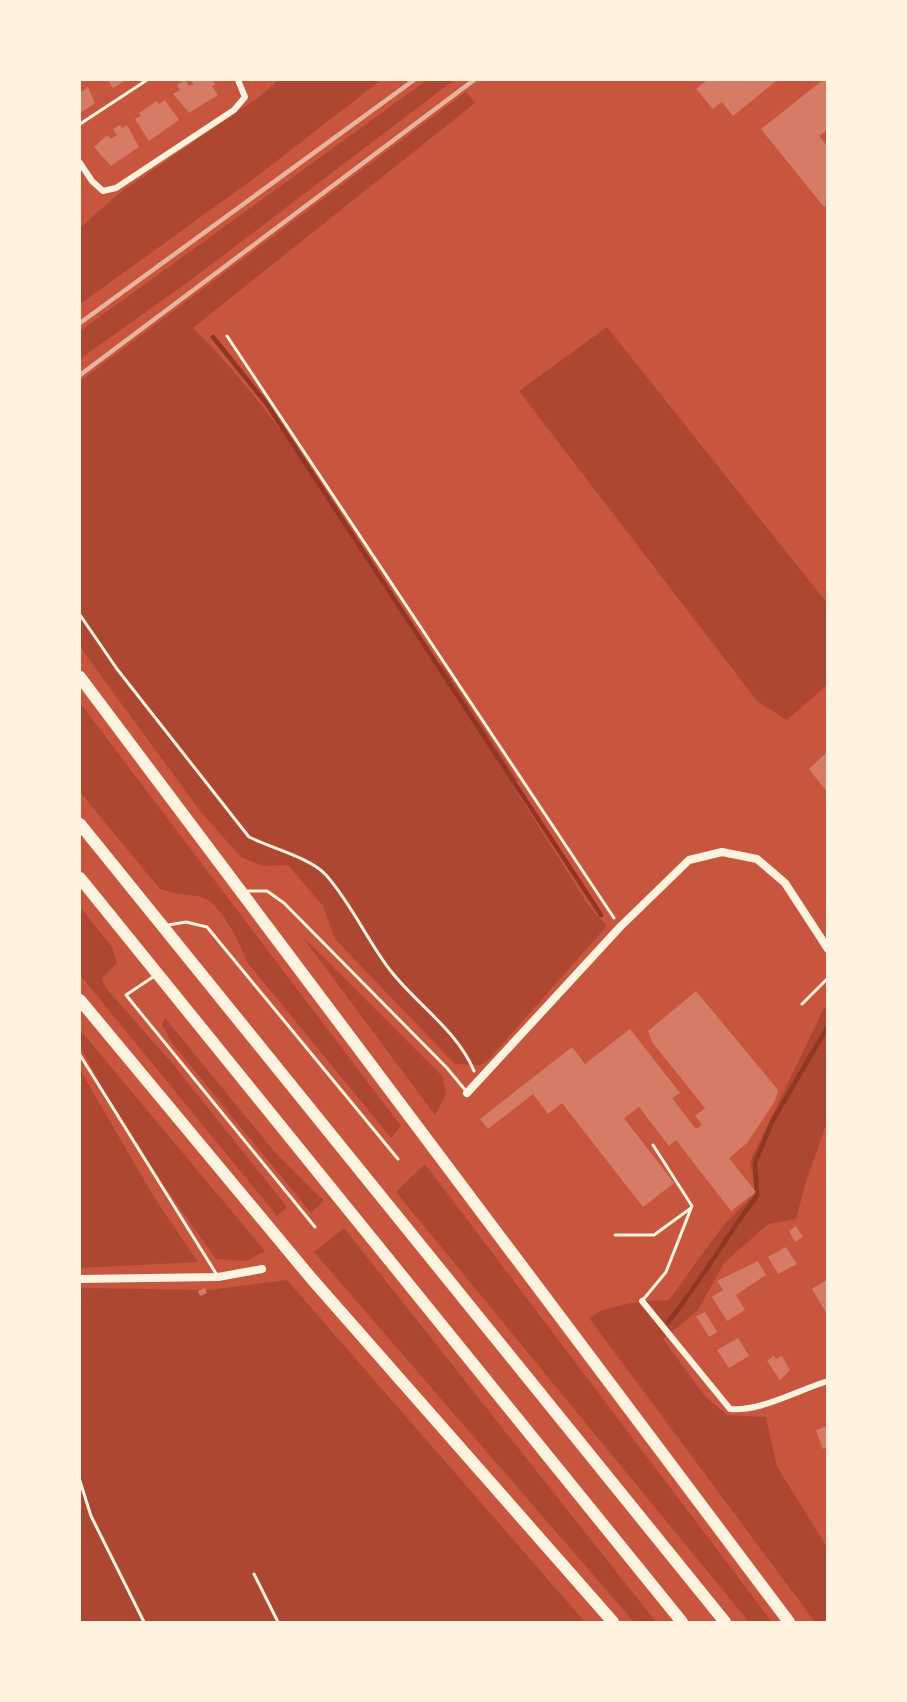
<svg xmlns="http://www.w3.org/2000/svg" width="907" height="1702" font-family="Overpass,sans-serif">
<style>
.green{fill:#ae4732}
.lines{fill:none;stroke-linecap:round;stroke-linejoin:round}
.stream{stroke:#8f3625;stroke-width:4.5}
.building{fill:#d67c66}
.path{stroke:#fff3e0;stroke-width:3}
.service{stroke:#fff3e0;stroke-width:3}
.minor{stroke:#fff3e0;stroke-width:6}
.tertiary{stroke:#fff3e0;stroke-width:8}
.motorway{stroke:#fff3e0;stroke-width:12}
.rail{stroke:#e9b49f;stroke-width:4.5}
</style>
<rect width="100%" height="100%" fill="#c8553d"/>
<path class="green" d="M279,80H381L252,180L80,304V228L118,194L259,97Z
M427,80H454L188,282L80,359V331Z
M466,92L475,103L193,328C291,425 361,552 437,667L442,664L518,781L513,786L589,906L607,926L487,1061L480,1065L455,1064L335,939L323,906L288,865L262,866L241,857L200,811L80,647V381Z
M607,327L827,603V685L787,720L757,701L519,391Z
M80,703L401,1126L391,1138L247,962C241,945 220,901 201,897C183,893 177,896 159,888L80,792Z
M80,907L112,947L117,963L102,978L105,987L173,1064L287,1207L277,1216L80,975Z
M301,935L443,1077L446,1095L435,1115Z
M824,1008L827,1009V1122L805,1185L796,1219L768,1224L724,1263L698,1310L663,1339L705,1396L727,1415L766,1417L777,1467L827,1547V1622H815L589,1318C610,1303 645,1301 669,1300L725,1223L756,1193L750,1162Z
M165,1018L273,1150L324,1201L311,1213L172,1043L162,1025Z
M80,1030L265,1251L246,1261L216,1259L165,1187L100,1084L80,1046Z
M80,1070L154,1197L198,1262L80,1268Z
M425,1164L772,1622H749L396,1192Z
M344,1228L656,1622H634L314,1252Z
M287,1280L585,1622H80V1288L209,1290Z"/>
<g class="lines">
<path class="stream" d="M213,337L266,403L601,915
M668,1322C701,1282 725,1237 757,1196L755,1163L772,1122L828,1026"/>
</g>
<path class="building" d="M108,80H126L113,88Z
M185,80L189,86L194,84L190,80H212L215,84L212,86L218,95L189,113L173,94L180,90L177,85Z
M707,80H775L776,81L733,116L722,102L713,109L696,89Z
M823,80H828V129L819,136L828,147V204L824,207L761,129Z
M88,87L95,103L82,112L80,110V93Z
M165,100L179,120L149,141L135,119L141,116L139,113L157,101L159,104Z
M120,125L122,128L127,125L139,147L111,166L94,147L107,135L111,139L117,135L113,129Z
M828,751V793L809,769Z
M696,991L778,1090L775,1101L747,1143L729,1158L756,1192L731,1211L676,1140L669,1146L639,1107L624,1118L674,1183L643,1207L562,1103L548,1114L533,1094L488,1129L480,1119L572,1047L585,1064L630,1029L680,1093L672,1098L696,1129L702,1125L695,1116L705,1108L652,1042L648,1031Z
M796,1226L803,1237L795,1242L789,1231Z
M786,1247L797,1264L778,1274L768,1257Z
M758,1261L766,1275L736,1295L745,1310L727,1321L712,1297L723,1290L717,1281Z
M828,1279V1316L812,1289Z
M205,1288L207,1293L200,1296L198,1291Z
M705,1312L717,1332L709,1337L696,1316Z
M738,1338L749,1356L729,1368L717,1350Z
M774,1356L776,1359L782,1356L790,1370L780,1380L767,1361Z
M828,1426V1447L823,1449L816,1430Z"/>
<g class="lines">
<path class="path" d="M80,124L147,80
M227,336L614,918
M80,615L117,669L249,837C271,848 311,858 326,875C351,903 367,940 390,970C417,1005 457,1030 474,1071
M80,1481L91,1516L144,1622
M254,1574L278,1622"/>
<path class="service" d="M245,891H267L284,903L447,1068L466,1091
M168,925L186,922L207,927L398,1159
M156,975L126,995L315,1227
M802,1004L828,978
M80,1055L217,1275
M615,1235H654L691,1208
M642,1301L666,1272L692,1206L653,1145"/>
<path class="minor" d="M80,163L92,181L103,191L116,188L234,110L245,97L238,80
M642,1301L730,1409C760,1412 798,1390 828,1381"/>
<path class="tertiary" d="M467,1093L620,927L689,860L722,852L757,859L785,883L828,949
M80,1279L218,1277L262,1269"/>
<path class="motorway" d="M80,677L789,1622
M80,824L725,1622
M80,878L682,1622
M80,1000L311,1278L613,1622"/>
<path class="rail" d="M80,323L414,80
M80,375L474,80"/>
</g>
<rect width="907" height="1702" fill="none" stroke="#fff3e0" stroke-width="162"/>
</svg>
